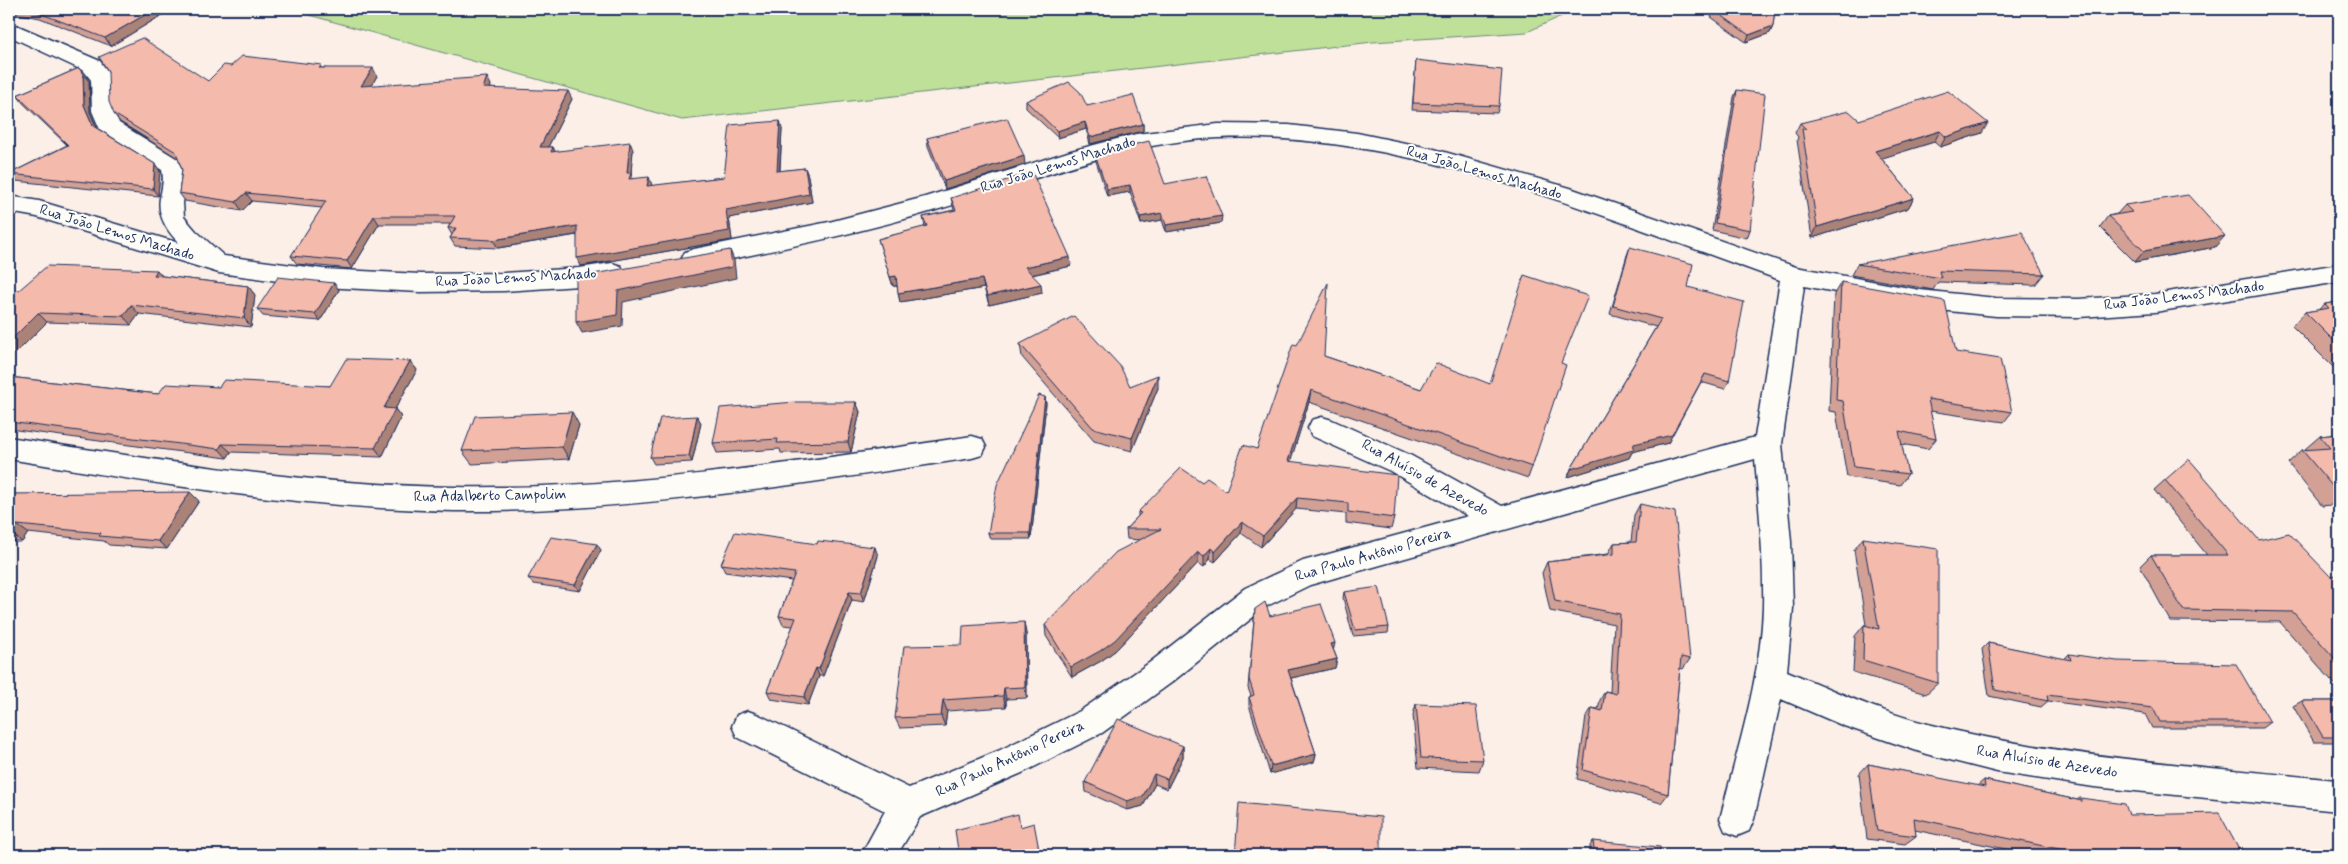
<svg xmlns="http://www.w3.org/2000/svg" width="2348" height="864" font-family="Mynerve,sans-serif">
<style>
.green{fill:#bfe099;stroke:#6d887c}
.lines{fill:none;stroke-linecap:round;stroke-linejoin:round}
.street-casing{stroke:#1b2f5e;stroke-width:3}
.street{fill:#fdfcf7;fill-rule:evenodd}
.wall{fill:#d2a094;stroke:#1b2f5e}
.shaded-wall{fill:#ab8278;stroke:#1b2f5e}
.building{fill:#f4baac;stroke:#1b2f5e}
.labels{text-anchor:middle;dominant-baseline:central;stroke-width:4;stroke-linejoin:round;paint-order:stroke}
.street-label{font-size:15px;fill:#1b2f5e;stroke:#fdfcf7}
</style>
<rect width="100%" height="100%" fill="#fbefe8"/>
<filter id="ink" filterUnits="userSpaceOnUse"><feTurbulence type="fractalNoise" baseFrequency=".02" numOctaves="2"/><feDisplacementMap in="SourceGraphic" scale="10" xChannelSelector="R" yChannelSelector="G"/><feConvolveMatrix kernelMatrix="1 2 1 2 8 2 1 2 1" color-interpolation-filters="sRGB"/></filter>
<g filter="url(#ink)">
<path class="green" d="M288,9H1577L1527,32L1373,42L682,120Z"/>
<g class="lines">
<defs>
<path id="street" d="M9,22L100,61L113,79L114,111L119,123L181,161L187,178L183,203L184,217L196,231L224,256L323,269L420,274L504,273L579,268L612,263L621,266L624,272L621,278L579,286L504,291L420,292L323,287L219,273L37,217L9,212V196L39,201L179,243C167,231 157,216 160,198C162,188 164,180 162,170L101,132L92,111L91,80L84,71L9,36Z
M1218,124L1289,125L1357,133L1434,149L1570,188L1796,267L1920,290L1996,298L2079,299L2155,294L2339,264V282L2155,312L2079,317L1996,316L1920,308L1804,286L1782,444L1791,542L1793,608L1787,671C1833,690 1879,712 1928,724C2061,758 2200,766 2336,780L2339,781V811L2094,787L1997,772L1926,754L1844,726L1781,699L1754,819L1749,831L1737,836L1725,831L1720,819C1737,750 1761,678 1763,607C1764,557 1759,508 1755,459L1310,585L1267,606L1171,683L1102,733L1022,773L920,817L897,855H861L885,811L737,737L732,726L737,715L748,711L759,715L909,788L998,751L1080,711L1149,663L1245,588L1303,561L1468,516L1390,471L1312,436L1308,428L1312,420L1322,417L1332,420L1410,455L1502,506L1755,437L1780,280C1605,218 1408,131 1219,138C1120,142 1030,183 936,210C856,234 775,250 694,267L685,264L682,258L685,252L694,249L829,222L925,197L1071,151L1136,134Z
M972,436L982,439L986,447L982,455L972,458C801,484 628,513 454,511C305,508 156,484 9,459V437C156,460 305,485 454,487C628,490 801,462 972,436Z"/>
</defs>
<use href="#street" class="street-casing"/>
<use href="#street" class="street"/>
</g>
<path class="wall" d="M9,9H172L111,46L40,18L9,12Z
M1715,9H1775L1773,26L1770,33L1746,42L1711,17L1714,10L1716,9Z
M1416,60L1499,106L1497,113L1412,110Z
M231,66L324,68L377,76L371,86L491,85L490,88L572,99L548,147H553L555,152L633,150L631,174L633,179L652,186L724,177L782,129L780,171L805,168L808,176L812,202L729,218L732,240L581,266L577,235L498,248L455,246L450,238L452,235L448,228L450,224H379L352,269L297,264L291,256L322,208L252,201L242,211L185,201L179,193L182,170L178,158L120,122L114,114L208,81Z
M79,68L89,81L90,112L97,128L155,164L160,171L158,196L16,181L9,174L67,145L23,103L17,95Z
M1737,90L1750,230L1747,238L1712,230L1734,97Z
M1026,101L1087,106L1143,124V131L1090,144L1086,129L1058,138L1026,108Z
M1859,120L1982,133L1940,147L1934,142L1881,158L1914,198L1908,208L1812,238L1797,140L1798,137L1795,133L1800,123Z
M927,138L1025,164L945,189L928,146Z
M1095,154L1165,184L1221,223L1166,232L1162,220L1141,224L1130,192L1107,196L1096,161Z
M951,198L1071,266L1032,275L1042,293L989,305L984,288L900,302L897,286H893L878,239L925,227L923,217L954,210Z
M2125,205L2215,247L2135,262L2100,227L2108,216L2117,214Z
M1630,247L1688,287L1729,381L1725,389L1701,382L1668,443L1632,452L1629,458L1568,477L1571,469L1656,327L1610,314L1627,255Z
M1857,264L2044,274L2035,285L1938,282L1933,290L1851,275Z
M162,276L248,286L255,295L251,327L139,314L131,325L47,322L9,360L19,290Z
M1841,282L1956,352L2012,412L2004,422L1930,411L1936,439L1928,449L1901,444L1908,474L1900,485L1847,477L1836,412L1829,411L1834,294Z
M334,283L339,290L320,321L263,316L257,309Z
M2339,302V368H2334L2292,326L2305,312L2318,310L2325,304Z
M1020,344L1130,386L1158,388L1132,451L1094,441L1022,357Z
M1324,356L1421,389L1490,384L1562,364L1532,467L1528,478L1309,402L1290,462L1394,518L1391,529L1346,523V514L1296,509L1261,547L1241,533L1215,562L1210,559L1204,567L1198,563L1116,650L1101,661L1072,677L1046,636L1045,625L1140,540L1127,539L1126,529L1138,516V512L1202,482L1226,491Z
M410,361L417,370L395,409L401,417L382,457L231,452L227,458L9,429V377L158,394L219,387L330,386Z
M1045,397L1046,404L1031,539H990L988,533Z
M856,402L860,412L851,452L781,453L780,449L717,453L713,443Z
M697,416L701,423L692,462L654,464L650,457Z
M579,425L569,459L472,464L462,451Z
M2339,434V504L2322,506L2288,463L2302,450H2307L2305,449L2320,436Z
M2165,480L2259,540L2330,576L2339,575V689L2280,622L2170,621L2140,566L2151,555H2207L2154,490Z
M9,494L199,501L167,549L109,545L104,541L28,533L22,542H9Z
M1640,504L1690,659L1683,669L1680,668L1668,794L1661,803L1577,779L1586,717L1592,708L1598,709L1600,700L1605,691L1610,692L1614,624L1550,611L1542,573L1547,562L1608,554L1614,543L1631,542L1634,515Z
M1863,538L1938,683L1926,694L1853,672L1855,636L1864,625H1866L1854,550Z
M601,550L580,591L533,584L528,578Z
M878,556L864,602L852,600L823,676H819L808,705L771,699L767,691L793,626L783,625L779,616L792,581L725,572L721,564Z
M1344,592L1389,627L1388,633L1353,636L1343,598Z
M1255,609L1270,616L1334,651L1337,659L1335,668L1291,678L1316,754L1314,762L1270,774L1249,705V697L1251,696L1248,688Z
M1026,633L1027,698L1006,699V707L947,711L945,726L900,728L895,718L962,645Z
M1988,643L2064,659L2069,654L2270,722L2262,728H2152L2145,714L2048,701L2041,707L1989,696L1982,649Z
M2302,701H2339V742H2314L2293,706Z
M1416,704L1483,760L1479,771L1418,768L1413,715Z
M1183,746V757L1167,789L1155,784L1143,806L1127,810L1086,792L1085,782Z
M1868,764L1977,786L1984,780L2077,800L2080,798L2242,855H2034L1915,830L1916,836L1905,844L1867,839L1859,774Z
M1593,841L1661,855H1591L1590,846Z
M1831,848L1883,855H1826V853Z"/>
<path class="shaded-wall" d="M155,9H172L111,46L105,38Z
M1773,26L1770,33L1746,42L1749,35Z
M373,68L377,76L366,95L361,86Z
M83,74L89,81L90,112L99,133L93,126L84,105Z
M487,77L491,85L488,96L483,88Z
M568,91L572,99L544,155L540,147Z
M780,121L782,129L779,179L777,171Z
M1085,122L1086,129L1058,138L1057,131Z
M1988,123L1982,133L1940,147L1946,137Z
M1143,124V131L1090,144V137Z
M1940,131L1934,142L1870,162L1875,151Z
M630,142L633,150L631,174L634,181L633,187L627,173Z
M553,147L557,155L551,152Z
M1024,156L1025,164L945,189L944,181Z
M155,164L160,171L158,196L153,189Z
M805,168L808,176L812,202L729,218L732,240L581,266L577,258L726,210Z
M649,177L652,185L651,195L647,186Z
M1130,185V192L1107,196V189Z
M246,193L252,201L242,211L236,202Z
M1914,198L1908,208L1812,238L1817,227Z
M1162,213V220L1141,224L1140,217Z
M374,216L379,224L352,269L347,261Z
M1222,216L1221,223L1166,232V225Z
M577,226L581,234L498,248L493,240Z
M2225,236L2215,247L2135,262L2144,251Z
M730,250L734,260L736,278L623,302L622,326L582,333L576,322L618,291Z
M1070,257L1071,266L1026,276L1025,267Z
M157,270L165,279L154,275Z
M896,276L898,286H893L890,277Z
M982,279L984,288L900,302L898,293Z
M334,283L339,290L320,321L315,314Z
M1041,284L1042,293L989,305L987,296Z
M248,286L255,295L251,327L244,318Z
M131,305L139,314L131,325L123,316Z
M38,313L47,322L9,360V342Z
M410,361L417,370L395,409L401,417L382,457L375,448L384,408Z
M1705,374L1668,443L1632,452L1629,458L1568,477L1571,469L1634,444Z
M1158,375V388L1132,451V438Z
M1311,390L1309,402L1287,473L1288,461Z
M1045,397L1046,404L1031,539L1030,533Z
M856,402L860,412L851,452L848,442Z
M572,412L579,425L569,459L562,447Z
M697,416L701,423L692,462L689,456Z
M222,444L231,452L227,458L219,449Z
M190,492L199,501L167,549L158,541Z
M1297,498L1296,509L1261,547L1263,536Z
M1242,522L1241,533L1215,562V552Z
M17,525L28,533L22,542L11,533Z
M597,544L601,550L580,591L575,585Z
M875,547L878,556L864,602L861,593Z
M1211,548L1210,559L1204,567V556Z
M1198,552V563L1116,650L1101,661L1072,677L1071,667Z
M849,592L852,600L823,676L819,669Z
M1024,622L1026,633L1027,698L1025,687Z
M1335,643L1333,652L1331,644Z
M1337,659L1335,668L1287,679L1288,670Z
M816,668L819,676L808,705L804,697Z
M1004,688L1006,699V707L1003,696Z
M943,700L947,711L945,726L941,716Z
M1183,746V757L1167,789V779Z
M1316,754L1314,762L1270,774L1271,766Z
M1154,774L1155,784L1143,806L1127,810V801Z"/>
<path class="building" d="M22,9H155L105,38L34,11Z
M1718,9H1775L1773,26L1749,35L1714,10Z
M142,38L208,81L224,65L231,66L242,56L322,65L319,68H373L361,86L487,77L483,88L568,91L540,147H553L551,152L630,142L627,173H631L629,179L649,177L647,186L724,177L730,125L780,121L777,171L805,168L809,194L726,210L729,231L577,258V226L493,240L450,238L456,228H448L455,216H374L347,261L291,256L326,201L246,193L236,202L179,193L182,170L176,152L114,114L109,102L108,71L99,57Z
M1416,60L1502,70L1499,106L1413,103Z
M79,68L83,74L84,105L93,126L155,164L153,189L9,174L68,145L17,95Z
M1069,82L1080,92L1087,106L1133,95L1143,124L1090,137L1085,122L1057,131L1026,101Z
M1737,90L1765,94L1750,230L1715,223Z
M1948,91L1988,123L1946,137L1940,131L1875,151L1914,198L1817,227L1802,129H1806L1800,123L1849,111L1859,120Z
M1007,118L1024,156L944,181L927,138Z
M1149,141L1165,184L1206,176L1222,216L1166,225L1162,213L1140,217L1130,185L1107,189L1095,154Z
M1032,172L1070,257L1025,267L1041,284L987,296L982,279L898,293L896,276L890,277L878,239L927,226L923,217L956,210L951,198Z
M2188,195L2225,236L2144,251L2108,216L2132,212L2125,205Z
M2022,232L2044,274L1939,271L1941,278L1857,264Z
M1630,247L1693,264L1688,287L1744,302L1729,381L1705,374L1672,435L1634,444L1633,450L1571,469L1661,319L1613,306Z
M730,250L732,267L618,291L617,315L576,322V277Z
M47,266L157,270L154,275L248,286L244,318L131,305L123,316L38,313L9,342V295L14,289L19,290Z
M1524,275L1588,296L1561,363L1566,365L1532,467L1311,390L1288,461L1397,475L1394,518L1348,512V503L1297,498L1263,536L1242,522L1215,552L1211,548L1204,556L1198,552L1115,640L1100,651L1071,667L1045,625L1116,552L1161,529H1126L1141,513L1138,512L1181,468L1202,482L1207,478L1226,491L1243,445L1257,449L1293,344L1297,345L1328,283L1324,356L1421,389L1436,363L1490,384Z
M278,277L334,283L315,314L257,309Z
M1841,282L1945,301L1956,352L2000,359L2012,412L1928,399L1936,439L1899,431L1908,474L1854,467L1843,401L1836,400Z
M2339,302V346L2305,312L2329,308L2325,304Z
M1074,316L1120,366L1130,386L1158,375L1132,438L1093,428L1020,344Z
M346,359L410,361L384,408L395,409L375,448L222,444L219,449L9,422V377L158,394L166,384L219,387L224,380L330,386Z
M1039,395L1045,397L1030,533H988L997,485Z
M796,402H856L848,442L777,443L778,439L713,443L720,408Z
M572,412L562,447L462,451L475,416Z
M697,416L689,456L650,457L660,418Z
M2339,434V493H2338L2302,450L2330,448L2320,436Z
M2189,459L2259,540L2289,533L2330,576L2339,575V663L2293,612L2183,610L2151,555H2228L2165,480Z
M190,492L158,541L99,536L101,533L17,525L11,533H9V494Z
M1640,504L1675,512L1690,659L1681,657L1668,794L1583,770L1592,708L1602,711L1605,691L1616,694L1620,614L1555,601L1547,562L1614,554V543L1636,542Z
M735,532L817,544L818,541L875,547L861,593L849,592L819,669L816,668L804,697L767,691L796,618L779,616L795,573L721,564Z
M551,537L597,544L575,585L528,578Z
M1863,538L1938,549V683L1863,660L1864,625L1879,629Z
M1379,587L1389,627L1355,630L1344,592Z
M1265,602L1270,616L1321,604L1335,643L1331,644L1337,659L1288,670L1316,754L1271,766L1249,697L1254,695L1249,679L1255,609Z
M1024,622L1025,687L1004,688L1003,696L943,700L941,716L895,718L904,646L962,645L963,626Z
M1988,643L2071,660L2069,654L2117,661L2236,664L2270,722H2160L2153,708L2047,695L2048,701L1995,690Z
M2302,701H2339V737H2323Z
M1416,704L1476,706L1483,760L1421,758Z
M1118,719L1183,746L1167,779L1154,774L1143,796L1127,801L1085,782Z
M1868,764L1985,787L1984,780L2082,801L2080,798L2125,804L2129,815L2219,813L2242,855H2098L2048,847L1914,818L1916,836L1877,831Z
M1239,803L1381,817V855H1235Z
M1018,814L1020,827L1034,823L1040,855H935L958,850L955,830Z
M1593,841L1660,847L1661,855H1595Z
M1831,848L1883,855H1833Z"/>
</g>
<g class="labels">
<g class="street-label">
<text transform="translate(1058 165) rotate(-17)">Rua João Lemos Machado</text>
<text transform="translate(1484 173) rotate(16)">Rua João Lemos Machado</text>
<text transform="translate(117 233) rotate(17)">Rua João Lemos Machado</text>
<text transform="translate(516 278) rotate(-3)">Rua João Lemos Machado</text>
<text transform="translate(2184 296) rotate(-7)">Rua João Lemos Machado</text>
<text transform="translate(1425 478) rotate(29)">Rua Aluísio de Azevedo</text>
<text transform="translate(490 496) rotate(-1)">Rua Adalberto Campolim</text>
<text transform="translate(1373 555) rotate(-16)">Rua Paulo Antônio Pereira</text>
<text transform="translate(1010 759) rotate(-25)">Rua Paulo Antônio Pereira</text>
<text transform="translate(2047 762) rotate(9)">Rua Aluísio de Azevedo</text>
</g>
</g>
<rect width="2348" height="864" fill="none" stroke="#fdfcf7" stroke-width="30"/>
<rect x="15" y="15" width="2318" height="834" fill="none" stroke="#1b2f5e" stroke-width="2" filter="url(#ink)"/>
</svg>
